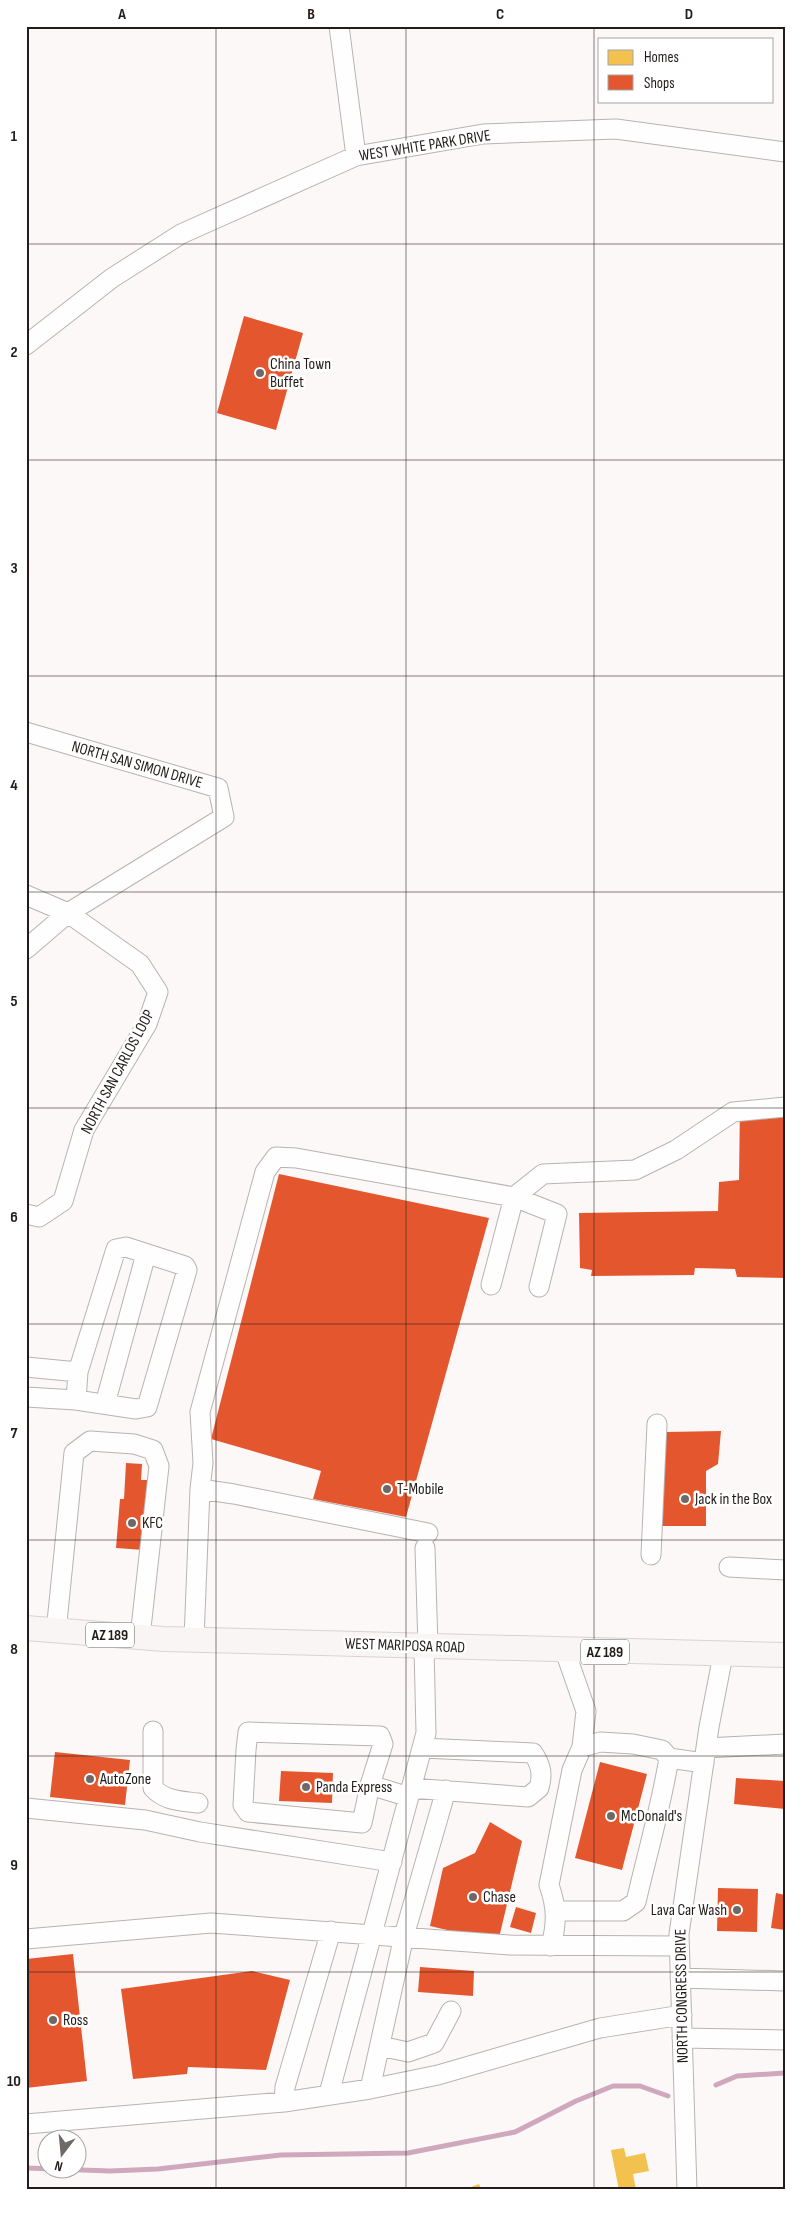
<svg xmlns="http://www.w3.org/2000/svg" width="811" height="2216" font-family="'Sofia Sans Condensed',sans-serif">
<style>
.homes{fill:#f2c14e}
.shops{fill:#e4572e}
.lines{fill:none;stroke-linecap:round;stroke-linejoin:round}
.stream{stroke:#cfa8bd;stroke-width:5}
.minor-casing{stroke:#b8b3b1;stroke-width:21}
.major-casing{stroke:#d6d4d2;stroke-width:26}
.minor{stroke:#fffefe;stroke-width:19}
.major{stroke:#f9f5f4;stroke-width:24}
.grid{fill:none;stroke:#221c1a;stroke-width:1;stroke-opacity:0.55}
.poi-dot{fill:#6e6967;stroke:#fff;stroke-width:2}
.labels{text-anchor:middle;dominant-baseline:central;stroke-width:5;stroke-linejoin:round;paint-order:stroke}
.shield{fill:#fff;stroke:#64605f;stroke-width:1}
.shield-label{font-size:15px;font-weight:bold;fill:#221c1a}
.street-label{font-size:16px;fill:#221c1a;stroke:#fff}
.poi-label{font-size:16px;fill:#221c1a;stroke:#fff;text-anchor:start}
.neatline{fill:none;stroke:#221c1a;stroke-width:2}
.grid-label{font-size:16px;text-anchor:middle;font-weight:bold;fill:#221c1a}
</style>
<rect width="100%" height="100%" fill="#fcf8f7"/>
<path class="homes" d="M624,2148L626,2157L645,2153L649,2171L633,2174L636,2190H619L611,2150Z
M479,2184L482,2190H472L471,2187Z"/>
<path class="shops" d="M244,316L303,333L276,430L217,413Z
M740,1104H785V1278L737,1277L735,1269L695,1268L694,1275L591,1276L592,1270L580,1268L579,1213L718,1211L719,1182L739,1180Z
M279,1174L489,1218L406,1517L313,1499L321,1471L211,1439Z
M721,1431L718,1464L706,1471V1526H662L665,1432Z
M126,1463L142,1464L141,1480H149L144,1550L116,1548L120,1499H124Z
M55,1752L130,1760L125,1805L50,1797Z
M600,1762L647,1774L622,1870L575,1858Z
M281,1771L333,1773L332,1803L279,1801Z
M736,1778L785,1781V1809L734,1804Z
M490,1822L522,1841L498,1942L430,1926L443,1868L475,1853Z
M718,1888L758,1889L757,1932L717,1931Z
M776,1893L785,1895V1930L771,1928Z
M516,1907L536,1913L531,1933L510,1927Z
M73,1954L87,2081L26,2088V1959Z
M420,1967L474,1971L473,1996L418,1992Z
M252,1971L290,1980L266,2070L188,2067L187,2074L133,2079L121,1989Z"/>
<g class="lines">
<path class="stream" d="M716,2085L737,2076L785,2073
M26,2168L110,2171L158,2169L281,2155L408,2153L515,2132L576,2101L613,2086H640L668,2096"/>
<defs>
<path id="minor" d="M339,26L356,156
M26,345L112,278L181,234L356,156L483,134L616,129L785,152
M26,732L218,788L224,817L68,913L140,964L158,992L147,1024L84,1130L63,1201L39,1217L26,1214
M26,895L68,913L26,949
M539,1287L557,1214L514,1197L543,1174L635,1170L676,1150L733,1112L785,1107
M26,1367L78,1372
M26,1397L76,1400L136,1409L147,1407L187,1270L185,1266L126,1247L116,1249L78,1372L76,1400
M105,1404L146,1254
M200,1489L203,1463L200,1412L265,1172L276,1157L296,1158L514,1197L491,1285
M425,1548L428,1647
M651,1555L657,1424
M729,1567L785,1570
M56,1632L74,1453L90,1441L134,1444L153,1450L159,1466L140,1637
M194,1639L200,1489L234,1494L428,1533
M565,1651L586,1711L582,1747
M153,1731V1788C165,1801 181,1801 198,1803
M706,1748L785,1744
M370,1785L383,1744L380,1736L248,1732L246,1750L243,1805L248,1812L362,1823L370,1785L409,1797
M411,1788L528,1797L539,1788C543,1774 541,1765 533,1753L422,1748
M26,1808L145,1820L200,1832L392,1862
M556,1911H623L636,1902C647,1854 661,1807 669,1758
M26,1939L211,1923L510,1945L678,1946
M551,1946C557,1923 557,1907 549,1885L572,1770L582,1747L600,1742L633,1744L662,1750L669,1758L704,1763
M680,1978L785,1981
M682,2038L785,2040
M380,2046L408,2052L434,2043L451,2011
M370,2089L404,1936L446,1790
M332,2094L330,2090L426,1733L424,1647
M284,2102L285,2087L331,1931
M26,2124L284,2102L370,2089L438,2075L600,2028L682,2015
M687,2190L679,1934L709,1727L723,1655"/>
<path id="major" d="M26,1628L164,1639L785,1655"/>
</defs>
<use href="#minor" class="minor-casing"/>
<use href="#major" class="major-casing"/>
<use href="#minor" class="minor"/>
<use href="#major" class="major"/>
</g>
<path class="grid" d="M216,26V2190M406,26V2190M594,26V2190M26,244H785M26,460H785M26,676H785M26,892H785M26,1108H785M26,1324H785M26,1540H785M26,1756H785M26,1972H785"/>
<g class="poi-dot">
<circle cx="260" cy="373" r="5"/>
<circle cx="387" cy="1489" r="5"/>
<circle cx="685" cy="1499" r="5"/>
<circle cx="132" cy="1523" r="5"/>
<circle cx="90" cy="1779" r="5"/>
<circle cx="306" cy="1787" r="5"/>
<circle cx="611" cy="1816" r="5"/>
<circle cx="473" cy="1897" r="5"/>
<circle cx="737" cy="1910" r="5"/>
<circle cx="53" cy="2020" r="5"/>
</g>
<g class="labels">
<g class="shield">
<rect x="86" y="1622.5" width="48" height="25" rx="4"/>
<rect x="581" y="1639.5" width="48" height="25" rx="4"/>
</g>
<g class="shield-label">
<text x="110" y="1635">AZ 189</text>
<text x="605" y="1652">AZ 189</text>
</g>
<g class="street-label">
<text transform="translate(425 146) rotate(-9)">WEST WHITE PARK DRIVE</text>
<text transform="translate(137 765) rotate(16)">NORTH SAN SIMON DRIVE</text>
<text transform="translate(118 1072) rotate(-62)">NORTH SAN CARLOS LOOP</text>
<text transform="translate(405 1646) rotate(2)">WEST MARIPOSA ROAD</text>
<text transform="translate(682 1996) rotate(-91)">NORTH CONGRESS DRIVE</text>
</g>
<g class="poi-label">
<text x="270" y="364">China Town<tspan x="270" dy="18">Buffet</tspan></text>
<text x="397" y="1489">T-Mobile</text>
<text x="695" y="1499">Jack in the Box</text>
<text x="142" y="1523">KFC</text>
<text x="100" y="1779">AutoZone</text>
<text x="316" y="1787">Panda Express</text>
<text x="621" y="1816">McDonald's</text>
<text x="483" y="1897">Chase</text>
<text x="727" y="1910" text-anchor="end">Lava Car Wash</text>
<text x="63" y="2020">Ross</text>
</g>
</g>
<rect width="811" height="2216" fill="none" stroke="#ffffff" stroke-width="55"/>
<rect x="598" y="38" width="175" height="65" fill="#ffffff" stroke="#a7a4a3"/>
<rect x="608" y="50" width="25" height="15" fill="#f2c14e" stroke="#a7a4a3"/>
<text x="644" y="62" font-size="15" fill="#221c1a">Homes</text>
<rect x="608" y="75" width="25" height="15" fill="#e4572e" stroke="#a7a4a3"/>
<text x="644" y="88" font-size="15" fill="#221c1a">Shops</text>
<g transform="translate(62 2154) rotate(196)"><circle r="24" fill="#ffffff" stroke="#a7a4a3"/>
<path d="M0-4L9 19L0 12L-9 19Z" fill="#6e6967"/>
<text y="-8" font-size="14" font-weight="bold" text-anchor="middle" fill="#221c1a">N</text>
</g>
<rect x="28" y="28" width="756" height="2160" class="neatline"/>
<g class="grid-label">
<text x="122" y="19">A</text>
<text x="311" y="19">B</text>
<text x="500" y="19">C</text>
<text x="689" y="19">D</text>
<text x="14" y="141">1</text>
<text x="14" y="357">2</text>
<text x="14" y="573">3</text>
<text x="14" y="790">4</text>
<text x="14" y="1006">5</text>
<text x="14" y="1222">6</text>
<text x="14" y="1438">7</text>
<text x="14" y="1654">8</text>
<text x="14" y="1870">9</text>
<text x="14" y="2086">10</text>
</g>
</svg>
